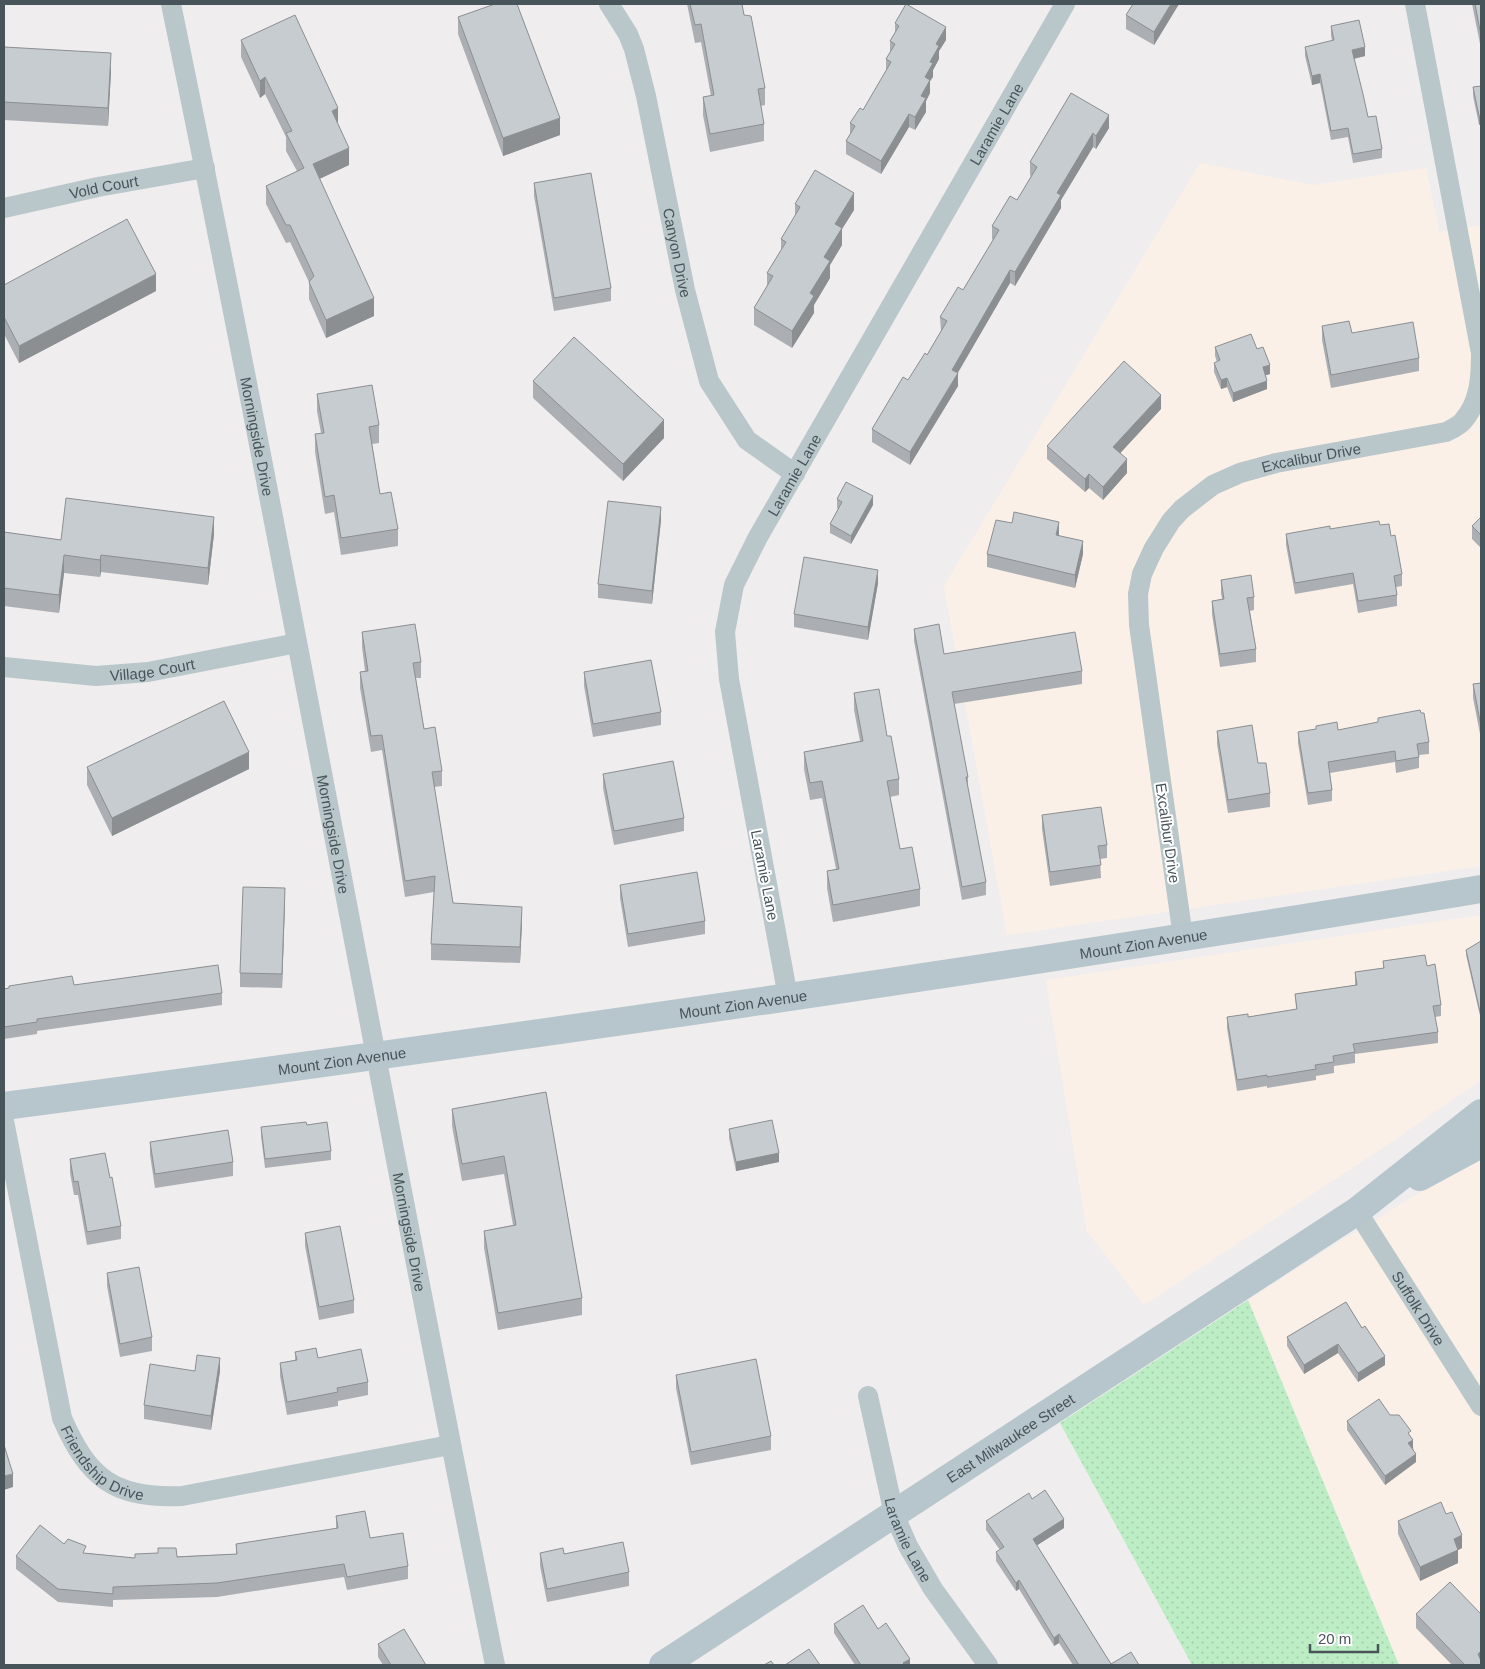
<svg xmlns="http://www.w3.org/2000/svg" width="1485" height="1669" font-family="Helvetica,sans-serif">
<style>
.commercial{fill:#fbf0e7}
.grass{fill:url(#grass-dots)}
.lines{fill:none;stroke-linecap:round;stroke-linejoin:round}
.minor{stroke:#b9c6ca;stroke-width:20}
.secondary{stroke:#b7c6cc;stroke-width:28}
.wall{fill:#abafb3}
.shaded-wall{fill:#8b8f92}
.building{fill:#c7ccd0;stroke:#8b8f92}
.labels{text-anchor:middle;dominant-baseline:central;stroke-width:4;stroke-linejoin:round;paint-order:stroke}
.street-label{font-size:15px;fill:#47555a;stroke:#fff}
</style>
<defs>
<pattern id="grass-dots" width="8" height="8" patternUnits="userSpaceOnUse" patternTransform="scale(1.25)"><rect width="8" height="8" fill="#bdedc4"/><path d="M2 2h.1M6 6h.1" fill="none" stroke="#a4cdab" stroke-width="1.8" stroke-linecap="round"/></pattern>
</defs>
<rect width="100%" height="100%" fill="#f0edee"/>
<path class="commercial" d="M1200,163L1313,185L1426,168L1439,232L1481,225V866L1007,935L944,586Z
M1481,915V1080L1390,1143L1144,1305L1087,1231L1046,980Z
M1481,1155V1665H1399L1248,1300L1331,1247Z"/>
<path class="grass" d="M1248,1300L1399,1665H1192L1060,1423Z"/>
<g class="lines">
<g class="minor">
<path id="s1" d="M171,4C285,556 383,1112 495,1665"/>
<path id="s2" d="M609,4L628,34L634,49L646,96L685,290L709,381L747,440L795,474"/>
<path id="s3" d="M4,208L98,187L205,168"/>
<path id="s4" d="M4,667L96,676L148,672L297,643"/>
<path id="s5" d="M1183,937L1139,625L1138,594L1142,574L1154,548L1171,521L1182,509L1213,485L1240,473L1276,463L1446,432C1452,429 1459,426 1463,421C1480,402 1481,377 1481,353L1415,4"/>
<path id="s6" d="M788,997L729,679L725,632L734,585L758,537L1065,4"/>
<path id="s7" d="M4,1121L62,1418C88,1478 114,1499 182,1496L450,1445"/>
<path id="s8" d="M1357,1211L1481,1406"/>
<path id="s9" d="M868,1396L894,1514L908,1546L933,1589L988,1665"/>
</g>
<g class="secondary">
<path id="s10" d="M4,1106C497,1041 990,971 1481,889"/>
<path d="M1420,1177L1481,1144"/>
<path id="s11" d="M663,1665L1357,1211L1481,1113"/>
</g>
</g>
<path class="wall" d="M687,4H742L744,15L765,88V105L761,106L764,124V141L710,152L703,115V97L711,96L701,42L695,43Z
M1179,4L1154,45L1126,29V15Z
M1472,4H1481V49Z
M458,17L560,135L503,156L458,34Z
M895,23L946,40L939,51V59L933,70V77L930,81V93L926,101V112L915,130L909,127L881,174L846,154V141L850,134V123L863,110L886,71V59L890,53V41L895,33Z
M1331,26L1365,56L1354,59L1368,117L1382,149V158L1353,163L1348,137L1331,140L1320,83L1312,85L1305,56V47L1332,41L1331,35Z
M241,40L338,125L349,165L319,179L374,316L326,338L309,299V282L290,242L286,243L266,204V186L297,171L286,151V137L265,94L260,98L241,57Z
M4,47L111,71L108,126L4,120Z
M1481,86V124L1479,125L1473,96V87Z
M1071,93L1109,128L1096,149L1093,147L1061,200V208L1015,286L1010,283L957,373L958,386L910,465L872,442V429L927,355L941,331L940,317L963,290L993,240L992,239V226L1017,200L1031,176L1030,175V162Z
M534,183L611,288V301L554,311L534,196Z
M795,204L854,210L842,229V245L830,265V278L814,305V313L792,348L754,325V308L767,286V273L781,250V239L795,217Z
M4,285L156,291L19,363L4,334Z
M1322,326L1352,333L1419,358V371L1331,388L1322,340Z
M1215,347L1257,349L1270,374L1266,375L1267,389L1233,402L1227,387L1221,389L1214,372V363L1217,362L1215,356Z
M533,381L664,438L623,481L533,398Z
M317,394L379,425V443L372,444L380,494L398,529V546L341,555L334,512L325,514L315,452V434L321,433L317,411Z
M1161,409L1120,453L1127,473L1103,500L1089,488L1085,492L1047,459V446Z
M837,499L873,505L851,544L830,533V524L838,509L837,508Z
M1481,517V548L1472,539V526Z
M661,520L652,604L598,598V584Z
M1380,525L1391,536L1402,574V586L1396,587L1397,595V606L1358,613L1353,584L1295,594L1286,545V534Z
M4,532L61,540L214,534L208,585L101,572L100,577L64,573L59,613L4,606Z
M1059,535L1083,554L1075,588L987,567V554Z
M1221,580L1254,597V610L1250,611L1256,649V662L1220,667L1212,614V601L1222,599L1221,593Z
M878,583L868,640L794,627V614Z
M914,629L944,654L1082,671V684L954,704L968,777V789L986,882V895L962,900L914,641Z
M362,632L421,662V678H416L424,729L442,771V786L434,787L453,903L522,922L520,963L431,960V944L434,892L405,897L382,750L371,752L360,688V672L365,671L362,647Z
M584,672L661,712V725L593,737L584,686Z
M1481,683V739L1473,698V684Z
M854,693L887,736L899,779V795L890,797L900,849L920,889V906L833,922L827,888V871L836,869L822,798L810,800L804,769V752L860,741L854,710Z
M1378,718L1429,742V754L1419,755V768L1396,773L1395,762L1330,773L1332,790V801L1308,805L1298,743V732L1316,729V726L1338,730L1378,722Z
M1217,731L1258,763L1270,793V807L1228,813L1217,744Z
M87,767L249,769L112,836L87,785Z
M603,774L684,818V831L614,845L603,788Z
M1042,815L1107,845V858L1100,859L1101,878L1050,886L1042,829Z
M620,885L705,921V934L628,947L620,898Z
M285,901L282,988L240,987V973Z
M1481,941V1020L1466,955V950Z
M1383,961L1427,966L1441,1005V1016L1435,1017L1438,1032V1043L1355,1054V1063L1334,1066V1073L1316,1076V1080L1267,1088V1086L1237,1091L1227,1028V1017H1248L1296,1009L1295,994L1355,985V972L1383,968Z
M74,985L222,993V1005L37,1031V1034L4,1039V989L9,988V986Z
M546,1092L582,1298V1315L498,1330L484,1248V1231L513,1225L504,1174L462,1181L452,1126V1109Z
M307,1125L331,1151V1160L265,1168L261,1136V1127Z
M729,1129L779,1162L736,1171L729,1138Z
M150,1142L233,1162V1176L155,1188L150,1155Z
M70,1159L110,1178L121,1226V1239L87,1245L78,1195H74L70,1173Z
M305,1233L354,1300V1313L319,1320L305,1246Z
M107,1273L152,1337V1351L120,1357L107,1286Z
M1346,1302L1385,1365L1358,1382L1338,1353L1304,1374L1287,1346V1337Z
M295,1352L368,1382V1395L338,1401V1406L287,1415L280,1376V1363L295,1360Z
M195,1371H220L211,1430L144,1419V1405Z
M676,1375L771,1436V1450L691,1465L676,1388Z
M1390,1415L1411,1437L1416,1462L1385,1485L1347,1430V1421Z
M1032,1499L1064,1528L1037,1545L1111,1664L1139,1665H1073L1059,1643L1054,1646L1019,1589L1016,1591L996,1561V1552L1000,1550L986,1530V1521Z
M336,1516L370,1538L408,1566V1579L347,1590L344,1577L217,1597L113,1600V1607L58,1602L16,1569V1556L86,1553L135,1558L236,1554V1544L336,1529Z
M1398,1521L1462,1548L1458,1550V1563L1420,1581L1398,1534Z
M540,1553L564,1554L629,1572V1586L547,1602L540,1566Z
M1416,1614L1481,1665H1452L1416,1628Z
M834,1624L878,1629L910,1665H855L834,1633Z
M378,1644L426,1665H383L378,1657Z"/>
<path class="shaded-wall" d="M1171,4H1179L1154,45V32Z
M946,27V40L939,51V59L933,70V77L930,81V93L926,101V112L915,130V117L925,77L936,44Z
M1365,47V56L1352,59V50Z
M111,53V71L108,126V108Z
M1320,74V83L1312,85V76Z
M265,77V94L260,98V81Z
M338,108V126L332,111Z
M909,114V127L881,174V161Z
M1109,115V128L1096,149V136Z
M1479,116H1481V124L1479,125Z
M560,118V135L503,156V138Z
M1093,133V147L1061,200V208L1015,286V272L1057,193Z
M349,148V165L313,182V164Z
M854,193V210L842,229V245L830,265V278L814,305V313L792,348V331L810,293L835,224Z
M1010,270V283L952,383V370Z
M156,274V291L19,363V346Z
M374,298V316L326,338V320Z
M1270,365V374L1263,376V367Z
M958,373V386L910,465V452Z
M1227,378V387L1221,389V380Z
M1267,381V389L1233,402V393Z
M1161,395V409L1113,461V447Z
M664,420V438L623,481V464Z
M1127,459V473L1103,500V487Z
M1089,474V488L1085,492V479Z
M873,496V505L851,544V536Z
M661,507V520L652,604V591Z
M214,517V534L208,585V568Z
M1059,522V536L1056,535Z
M1083,541V554L1075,588V575Z
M64,555V573L59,613V595Z
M101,555V572L100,577V560Z
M878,570V583L868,640V627Z
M249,752V769L112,836V818Z
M285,888V901L282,988V974Z
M522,907V922L520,963V947Z
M779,1153V1162L736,1171V1162Z
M1338,1344V1353L1304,1374V1365Z
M1385,1356V1365L1358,1382V1373Z
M220,1358V1371L211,1430V1416Z
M1413,1440V1449L1408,1443Z
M1416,1454V1462L1385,1485V1476Z
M13,1474V1487L4,1490V1476Z
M1064,1519V1528L1033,1548V1539Z
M1462,1535V1548L1458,1550V1563L1420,1581V1567L1454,1539Z
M1019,1580V1589L1016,1591V1583Z
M1059,1634V1643L1054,1646V1638Z
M1481,1651V1665L1478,1654Z
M910,1659V1665H903V1663Z"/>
<path class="building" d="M495,4H517L560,118L503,138L458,17Z
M690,4H742L744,15L751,16L765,88L758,89L764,124L710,134L703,97L714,95L701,24L695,25Z
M906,4L946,27L936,44L939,46L930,62L933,63L925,77L930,80L921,96L926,98L915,117L909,114L881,161L846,141L855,126L850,123L860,108L863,110L891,62L886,59L895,44L890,41L899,26L895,23Z
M1133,4H1171L1154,32L1126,15Z
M1475,4H1481V36Z
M295,15L338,108L332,111L349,148L313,164L374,298L326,320L309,282L314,276L290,225H286L266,186L304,168L286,133L292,131L265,77L260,81L241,40Z
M1359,20L1365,47L1352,50L1363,94L1368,117L1376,116L1382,149L1353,154L1348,128L1331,131L1320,74L1312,76L1305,47L1334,40L1331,26Z
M4,47L111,53L108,108L4,102Z
M1481,86V116H1479L1473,87Z
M1071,93L1109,115L1096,136L1093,133L1057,193L1061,195L1015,272L1010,270L952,370L958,373L910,452L872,429L903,377L908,380L925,353L927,355L947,321L940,317L958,287L963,290L999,230L992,226L1010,196L1017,200L1037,167L1030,162Z
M815,170L854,193L835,224L842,228L824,257L830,261L810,293L814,296L792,331L754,308L773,276L767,273L786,242L781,239L800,207L795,204Z
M591,173L611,288L554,298L534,183Z
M127,219L156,274L19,346L4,317V285Z
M1349,321L1352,333L1413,322L1419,358L1331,375L1322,326Z
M1251,334L1257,349L1263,347L1270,365L1263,367L1267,381L1233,393L1227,378L1221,380L1214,363L1220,360L1215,347Z
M574,337L664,420L623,464L533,381Z
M1124,361L1161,395L1113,447L1127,459L1103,487L1089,474L1085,479L1047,446Z
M372,385L379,425L369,427L380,494L391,492L398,529L341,538L334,495L325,497L315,434L324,433L317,394Z
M846,482L873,496L851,536L830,524L842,502L837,499Z
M66,498L214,517L208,568L101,555L100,560L64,555L59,595L4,588V532L61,540Z
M608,501L661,507L652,591L598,584Z
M1014,512L1059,522L1056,535L1083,541L1075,575L987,554L996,520L1012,523Z
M1481,517V535L1472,526Z
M1379,521L1380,525L1389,524L1391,536L1395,535L1402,574L1394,576L1397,595L1358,601L1353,573L1295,583L1286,534L1330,526V529Z
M804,557L878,570L868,627L794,614Z
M1251,575L1254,597L1247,598L1256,649L1220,654L1212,601L1224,599L1221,580Z
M415,624L421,662L413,663L424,729L435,727L442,771L432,772L453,903L522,907L520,947L431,944L435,876L405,881L382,735L371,736L360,672L368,671L362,632Z
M939,624L944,654L1075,632L1082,671L952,692L968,777H966L986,882L962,887L914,629Z
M651,660L661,712L593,724L584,672Z
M1481,683V726L1473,684Z
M879,689L887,736H891L899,779L887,781L900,849L912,847L920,889L833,905L827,871L839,869L822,781L810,783L804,752L863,741L854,693Z
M224,701L249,752L112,818L87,767Z
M1420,710L1421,713H1424L1429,742L1417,744L1419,757L1396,761L1395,751L1328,762L1332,790L1308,793L1298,732L1316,729V726L1337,722L1338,730L1378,722V718Z
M1252,725L1258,763H1266L1270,793L1228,800L1217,731Z
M673,761L684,818L614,831L603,774Z
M1101,807L1107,845L1098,846L1101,865L1050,872L1042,815Z
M697,872L705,921L628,934L620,885Z
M243,887L285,888L282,974L240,973Z
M1481,941V1016L1466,950Z
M1425,955L1427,966L1435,964L1441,1005L1433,1006L1438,1032L1353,1044L1355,1052L1333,1056L1334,1062L1315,1065L1316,1069L1267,1077V1075L1237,1080L1227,1017L1248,1014V1017L1297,1009L1295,994L1357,985L1355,972L1384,968L1383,961Z
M218,965L222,993L37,1019V1022L4,1027V989L9,988V986L72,976L74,985Z
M546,1092L582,1298L498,1313L484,1231L516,1225L504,1156L462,1164L452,1109Z
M772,1120L779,1153L736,1162L729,1129Z
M306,1122L307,1125L327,1122L331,1151L265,1159L261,1127Z
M228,1130L233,1162L155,1174L150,1142Z
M105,1153L110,1178L112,1177L121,1226L87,1232L78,1181L74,1182L70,1159Z
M340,1226L354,1300L319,1307L305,1233Z
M139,1267L152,1337L120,1344L107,1273Z
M1346,1302L1362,1328L1365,1326L1385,1356L1358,1373L1338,1344L1304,1365L1287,1337Z
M316,1348L318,1358L361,1349L368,1382L337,1388L338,1392L287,1402L280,1363L297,1360L295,1352Z
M197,1355L220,1358L211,1416L144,1405L150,1364L195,1371Z
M756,1359L771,1436L691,1452L676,1375Z
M1379,1399L1390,1415H1399L1411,1431L1408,1433L1413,1440L1408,1443L1416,1454L1385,1476L1347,1421Z
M4,1445L13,1474L4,1476Z
M1045,1490L1064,1519L1033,1539L1111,1664L1131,1652L1139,1665H1079L1059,1634L1054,1638L1019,1580L1016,1583L996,1552L1004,1547L986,1521L1029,1493L1032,1499Z
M1441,1502L1446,1514L1452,1512L1462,1535L1454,1539L1458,1550L1420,1567L1398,1521Z
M365,1511L370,1538L403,1533L408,1566L347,1577L344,1564L217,1583L113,1587V1594L58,1589L16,1556L40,1525L64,1544L68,1539L86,1546L83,1553L135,1558V1554L158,1553V1548H176L177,1557L237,1554L236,1544L338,1528L336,1516Z
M623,1542L629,1572L547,1589L540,1553L563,1548L564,1554Z
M1450,1582L1481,1614V1651L1478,1654L1481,1661V1665H1465L1416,1614Z
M863,1605L878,1629L886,1623L910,1659L903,1663L905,1665H861L834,1624Z
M404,1629L426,1665H391L378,1644Z
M809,1649L820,1665H785Z
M771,1661L774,1665H764Z"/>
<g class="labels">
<g class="street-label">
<text stroke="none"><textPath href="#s6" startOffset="949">Laramie Lane</textPath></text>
<text stroke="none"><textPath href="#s3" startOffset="102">Vold Court</textPath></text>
<text stroke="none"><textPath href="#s2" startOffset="260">Canyon Drive</textPath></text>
<text stroke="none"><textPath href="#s1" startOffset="441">Morningside Drive</textPath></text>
<text stroke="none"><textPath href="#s5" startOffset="585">Excalibur Drive</textPath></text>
<text stroke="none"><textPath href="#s6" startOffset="544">Laramie Lane</textPath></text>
<text stroke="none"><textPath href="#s4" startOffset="149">Village Court</textPath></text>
<text transform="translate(1168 833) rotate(82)">Excalibur Drive</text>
<text stroke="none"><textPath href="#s1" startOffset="846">Morningside Drive</textPath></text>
<text transform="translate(765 875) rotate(79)">Laramie Lane</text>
<text stroke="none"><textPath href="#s10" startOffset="1151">Mount Zion Avenue</textPath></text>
<text stroke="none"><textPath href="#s10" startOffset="746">Mount Zion Avenue</textPath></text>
<text stroke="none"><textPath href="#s10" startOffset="341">Mount Zion Avenue</textPath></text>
<text stroke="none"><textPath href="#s1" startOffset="1251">Morningside Drive</textPath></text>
<text stroke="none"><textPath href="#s8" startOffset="115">Suffolk Drive</textPath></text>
<text stroke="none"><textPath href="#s11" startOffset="415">East Milwaukee Street</textPath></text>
<text stroke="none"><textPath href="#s7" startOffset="366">Friendship Drive</textPath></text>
<text stroke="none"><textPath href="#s9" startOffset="150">Laramie Lane</textPath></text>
</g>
</g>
<rect width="1485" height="1669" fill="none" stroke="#47555a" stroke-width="10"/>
<path d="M1310 1644v8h68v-8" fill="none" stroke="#47555a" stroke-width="2.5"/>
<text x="1318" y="1644" font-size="15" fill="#47555a" stroke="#ffffff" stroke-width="4" paint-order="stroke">20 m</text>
</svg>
